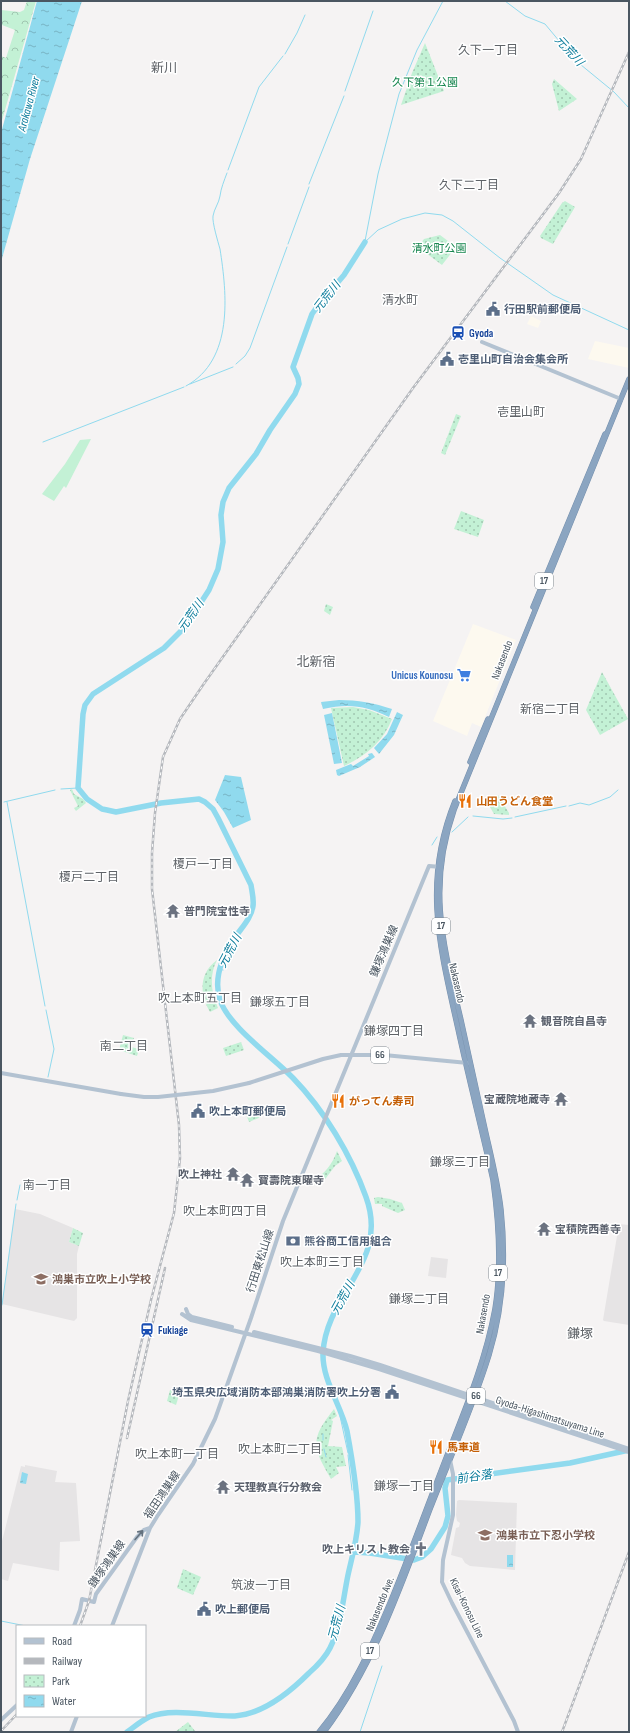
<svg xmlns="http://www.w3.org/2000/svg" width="630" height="1733" font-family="'Sofia Sans Condensed','Noto Sans JP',sans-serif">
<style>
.commercial{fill:#fdf9ef}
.education{fill:#e6e4e5}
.grass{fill:#c3f1d5}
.forest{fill:url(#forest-crowns)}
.park{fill:url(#park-dots)}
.water{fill:url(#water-ripples)}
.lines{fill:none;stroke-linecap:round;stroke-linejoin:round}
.stream{stroke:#90daee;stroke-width:1}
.river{stroke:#90daee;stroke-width:5.5}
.highway-casing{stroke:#7690ad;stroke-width:5.5}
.major{stroke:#b3c2d1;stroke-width:4}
.highway{stroke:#8ba5c1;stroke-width:4.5}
.rail-casing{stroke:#b5b8bd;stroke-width:2.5}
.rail{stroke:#fff;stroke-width:1;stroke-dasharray:3;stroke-linecap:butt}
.major-bridge{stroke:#b3c2d1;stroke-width:4}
.oneway{stroke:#64717d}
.labels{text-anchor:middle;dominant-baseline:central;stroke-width:3;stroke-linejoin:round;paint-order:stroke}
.shield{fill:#fff;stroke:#808990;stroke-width:1}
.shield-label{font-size:10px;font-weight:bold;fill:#4a5661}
.park-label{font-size:11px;fill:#17864f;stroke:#fff}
.service-label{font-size:11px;font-weight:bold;fill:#4e5e75;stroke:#fff;text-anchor:start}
.transit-label{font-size:11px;font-weight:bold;fill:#164399;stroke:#fff;text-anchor:start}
.street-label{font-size:11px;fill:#4a5661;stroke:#fff}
.shop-label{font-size:11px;font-weight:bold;fill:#366cbe;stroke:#fff;text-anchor:end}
.food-label{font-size:11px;font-weight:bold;fill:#c56008;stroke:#fff;text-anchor:start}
.worship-label{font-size:11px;font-weight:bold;fill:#5b616d;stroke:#fff;text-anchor:start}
.education-label{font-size:11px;font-weight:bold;fill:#785e54;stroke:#fff;text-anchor:start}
.neighbourhood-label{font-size:12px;fill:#5f6368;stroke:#fff}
.water-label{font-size:12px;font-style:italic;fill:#0c7c9b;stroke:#fff}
.quarter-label{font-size:13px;fill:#5f6368;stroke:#fff}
</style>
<defs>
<pattern id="forest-crowns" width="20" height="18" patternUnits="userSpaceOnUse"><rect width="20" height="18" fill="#c3f1d5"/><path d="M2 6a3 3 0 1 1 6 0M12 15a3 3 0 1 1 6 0" fill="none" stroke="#a0c6b0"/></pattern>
<pattern id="park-dots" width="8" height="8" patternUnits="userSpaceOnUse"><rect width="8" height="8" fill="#c3f1d5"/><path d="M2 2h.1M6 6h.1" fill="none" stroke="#a0c6b0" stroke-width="1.8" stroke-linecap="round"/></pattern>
<pattern id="water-ripples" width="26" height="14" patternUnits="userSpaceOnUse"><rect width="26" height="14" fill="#90daee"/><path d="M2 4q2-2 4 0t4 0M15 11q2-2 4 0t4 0" fill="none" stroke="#78b4c4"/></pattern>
</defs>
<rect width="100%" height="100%" fill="#f5f3f3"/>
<path class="commercial" d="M531,316L541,321L538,328L527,324Z
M595,341L629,348V368L588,359Z
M473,624L516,640L481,727L472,723L467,736L433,721Z"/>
<path class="education" d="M15,1209L40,1214L73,1228L69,1242L79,1246L77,1254V1318L74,1321L2,1304Z
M619,1224L629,1225V1325L604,1321L603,1320Z
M431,1257L448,1259L446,1278L428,1276Z
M25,1465L57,1471L55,1482L76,1483L80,1541L60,1542L59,1571L13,1563L8,1581L1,1579V1545L21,1466L25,1467Z
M459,1500L517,1503L515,1570L470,1566L465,1563L462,1558L451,1555L456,1528L459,1527L460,1523L457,1521L456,1515L457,1501Z"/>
<path class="grass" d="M91,439L66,488L64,486L54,501L42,494L65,464L80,440Z"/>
<path class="forest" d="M27,1H36L1,124V56L6,58L15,30L2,25L1,10L20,12L24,10Z"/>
<path class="park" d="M425,43L444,91L401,105L412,73Z
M554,79L577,99L559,111L552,84Z
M565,201L575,207L553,244L541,238L540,236L562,203Z
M440,235L456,247L442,265L418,247L424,239Z
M456,414L461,416L445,455L441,453Z
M461,511L484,520L478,537L454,529Z
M326,604L333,607L330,615L324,611Z
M602,672L628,719L600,735L586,710Z
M353,707L369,710L392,719C383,742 366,756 344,766L331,708Z
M72,789L74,794L83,799L86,803L76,811L74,808L78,806L70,790Z
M498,795L509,813V815L494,814L487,802Z
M217,960C209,975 211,993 218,1008L210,1012C200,995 198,974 217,960Z
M123,1035L134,1038L131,1047L139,1049L137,1056L119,1050Z
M241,1042L244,1050L226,1056L223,1048Z
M258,1110L261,1117L249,1122L246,1114Z
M337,1151L342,1161L335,1166L323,1182L313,1184V1181C325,1173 332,1165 337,1151Z
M378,1197L390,1199L402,1203L405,1210L398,1213L382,1206V1204H375L374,1198Z
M73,1228L83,1233L79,1246L69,1242Z
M170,1390L180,1392L176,1405L167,1401Z
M334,1409L337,1416L331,1420L333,1421L328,1446L342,1447L346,1466L336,1467L339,1473L331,1479C312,1447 310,1439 334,1409Z
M183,1569L201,1577L193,1595L177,1588Z
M188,1722L195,1731L175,1732Z"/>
<path class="water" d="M37,1H82L30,159L1,262V133Z
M339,700C358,700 374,703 392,709L389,717C366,706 349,703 323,709L321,702Z
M397,712L403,715L394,735L379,754L374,748L387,734Z
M332,713L342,763L334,764L324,715Z
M372,753L375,757L360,767L339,776L337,775L336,770L351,764L353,766L369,756L368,754Z
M225,775L241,777L251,820L233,828L224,812L215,800Z
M22,1472L28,1474L26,1484L20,1483Z
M507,1555H513V1567H507Z"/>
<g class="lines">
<path class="stream" d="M505,1L525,16L545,24L575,60L614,92L629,108
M285,54L297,33L305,15
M345,91L373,11
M228,170L259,87L283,56
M309,184L344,96
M365,241L378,174L399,94L417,50L443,1
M365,242L378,230L402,219L425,213L442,215L453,221L500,258L553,295L629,330
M288,244L309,187
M236,364L245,356L250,348L287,247
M190,384L233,367
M186,386C234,360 227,294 220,249C218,242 212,222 213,216C214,209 219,203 220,196C221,188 224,181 227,173
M43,442L184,387
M61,789L78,788
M4,802L55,790
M7,802L45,1006
M569,806L580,803L589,805L610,797L618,790
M473,816L503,819L512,818
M515,817L566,806
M452,832L468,817
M432,845L437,837
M219,969L223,970
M46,1010L54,1049L48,1077
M17,1200L20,1185
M2,1305L16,1204
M340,1416L348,1453
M323,1440V1434
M324,1449L326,1457
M348,1455L352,1490
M1,1621L26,1626
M360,1732L382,1666"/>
<path class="river" d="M354,1552L370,1553L414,1560L422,1557L431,1549L445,1527L448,1516L445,1488L447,1480L570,1463L629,1450
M127,1732C134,1727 141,1721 149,1717C173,1707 210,1717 235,1716C263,1714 290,1692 309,1673C317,1666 325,1658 330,1648C341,1626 343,1599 348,1575C352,1557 357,1540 358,1522C358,1495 352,1458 347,1431C341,1405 322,1380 323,1353C326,1293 390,1263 366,1197C351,1155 324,1110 293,1078C273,1057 229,1027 220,1000C213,978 222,957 234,939C241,928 251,919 253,906C254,899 252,892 251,885L218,818L213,809L205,802L199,799L161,803L116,812L107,810L102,809L87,799L78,788L83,714L85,705L93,694L164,648L185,627L209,590L218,569L223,542L221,515L223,502L229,488L256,454L270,430L295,394L299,384L298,378L293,367L312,314L317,307L344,275L365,242"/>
<defs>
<path id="highway" d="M533,607L605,434
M470,762L488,719
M319,1732C351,1694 371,1648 390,1603C407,1562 422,1520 438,1479C459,1423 484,1369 495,1309C502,1266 499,1223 493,1180C482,1130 469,1080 458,1029C440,948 422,882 455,801
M324,1732C374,1665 401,1586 430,1509C450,1458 473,1407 489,1355C503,1309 506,1258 501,1210C498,1183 491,1156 485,1129C477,1093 469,1056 461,1020C443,944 427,887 454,810C511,666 572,523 629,379"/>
</defs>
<use href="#highway" class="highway-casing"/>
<path class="major" d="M482,342L621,399
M1,1073L121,1094
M249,1083L323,1059L341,1055H384L468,1063
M186,1309L188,1314L192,1317L232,1327
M182,1314L191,1320L318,1351L379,1369L629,1452
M254,1332L350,1356L380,1365L629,1449
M450,1460L453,1474V1515L443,1560L442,1582L452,1603L514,1721L518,1732
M74,1626L80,1610L82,1599L94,1602L96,1594L137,1537L144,1530L150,1528
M112,1626L150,1528L158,1515L193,1464L215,1419L251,1318L283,1221L429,866L441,867
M1,1720L17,1705
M71,1732L77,1716"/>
<use href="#highway" class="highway"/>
<defs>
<path id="rail" d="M127,1438L165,1268
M80,1626L89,1601L128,1401L151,1300L174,1213L180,1158L179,1125L152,889V853L155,813L163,757L180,719L203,685L413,388L559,193L581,159L629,52
M1,1731L17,1714
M562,1732L629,1552"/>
</defs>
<use href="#rail" class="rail-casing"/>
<use href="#rail" class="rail"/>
<path class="major-bridge" d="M121,1094L144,1097H158L213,1091L249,1083"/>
</g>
<defs><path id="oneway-shaft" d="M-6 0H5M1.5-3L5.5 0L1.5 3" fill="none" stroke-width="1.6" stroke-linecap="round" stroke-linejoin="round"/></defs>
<use class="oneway" href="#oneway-shaft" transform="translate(139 1535) rotate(-49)"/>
<defs>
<symbol id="civic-bare" viewBox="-9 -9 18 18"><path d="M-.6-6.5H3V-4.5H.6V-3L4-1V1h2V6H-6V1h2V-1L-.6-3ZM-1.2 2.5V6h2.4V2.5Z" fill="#5c6f8a" stroke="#fff" stroke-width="2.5" paint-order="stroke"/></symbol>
<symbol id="station-bare" viewBox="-9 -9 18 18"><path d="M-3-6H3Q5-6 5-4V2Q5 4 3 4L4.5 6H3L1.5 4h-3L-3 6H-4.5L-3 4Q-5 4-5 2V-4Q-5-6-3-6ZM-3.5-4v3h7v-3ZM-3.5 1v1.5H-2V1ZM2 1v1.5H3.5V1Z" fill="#1a4fb4" stroke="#fff" stroke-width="2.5" paint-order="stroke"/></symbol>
<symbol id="supermarket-bare" viewBox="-9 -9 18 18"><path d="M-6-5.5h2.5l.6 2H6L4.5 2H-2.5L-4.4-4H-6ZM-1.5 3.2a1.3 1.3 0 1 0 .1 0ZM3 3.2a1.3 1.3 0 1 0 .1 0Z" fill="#3f7fe0" stroke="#fff" stroke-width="2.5" paint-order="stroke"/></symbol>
<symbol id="restaurant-bare" viewBox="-9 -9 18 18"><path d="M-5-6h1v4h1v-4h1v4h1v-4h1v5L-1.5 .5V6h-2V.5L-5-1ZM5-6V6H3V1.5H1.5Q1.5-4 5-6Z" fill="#e8710a" stroke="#fff" stroke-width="2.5" paint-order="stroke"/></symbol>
<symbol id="temple-bare" viewBox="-9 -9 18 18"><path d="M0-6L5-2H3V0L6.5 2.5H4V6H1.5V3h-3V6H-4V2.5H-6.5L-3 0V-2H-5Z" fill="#6b7280" stroke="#fff" stroke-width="2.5" paint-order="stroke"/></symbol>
<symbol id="bank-bare" viewBox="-9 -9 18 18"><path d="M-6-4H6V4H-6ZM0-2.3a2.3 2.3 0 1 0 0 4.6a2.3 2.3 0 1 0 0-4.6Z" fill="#5c6f8a" stroke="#fff" stroke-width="2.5" paint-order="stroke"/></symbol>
<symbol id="school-bare" viewBox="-9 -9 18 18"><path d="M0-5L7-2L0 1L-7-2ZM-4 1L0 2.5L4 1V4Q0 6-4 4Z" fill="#8d6e63" stroke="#fff" stroke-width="2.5" paint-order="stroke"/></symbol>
<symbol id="church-bare" viewBox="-9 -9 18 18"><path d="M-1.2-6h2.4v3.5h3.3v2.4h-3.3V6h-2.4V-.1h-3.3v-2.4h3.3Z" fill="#6b7280" stroke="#fff" stroke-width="2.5" paint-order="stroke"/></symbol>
</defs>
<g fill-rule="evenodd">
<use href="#civic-bare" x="483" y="299" width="20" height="20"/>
<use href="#station-bare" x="448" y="323" width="20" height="20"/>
<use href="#civic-bare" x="437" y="349" width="20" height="20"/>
<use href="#supermarket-bare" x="454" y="665" width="20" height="20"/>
<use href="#restaurant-bare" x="455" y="791" width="20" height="20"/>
<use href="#temple-bare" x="163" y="901" width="20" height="20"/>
<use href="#temple-bare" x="520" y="1011" width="20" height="20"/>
<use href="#temple-bare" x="551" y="1089" width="20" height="20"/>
<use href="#restaurant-bare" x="328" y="1091" width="20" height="20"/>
<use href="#civic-bare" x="188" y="1101" width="20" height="20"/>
<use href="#temple-bare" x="223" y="1164" width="20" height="20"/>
<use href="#temple-bare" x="237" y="1170" width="20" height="20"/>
<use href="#temple-bare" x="534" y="1219" width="20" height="20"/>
<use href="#bank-bare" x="283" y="1231" width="20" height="20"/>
<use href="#school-bare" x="31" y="1269" width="20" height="20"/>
<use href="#station-bare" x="137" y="1320" width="20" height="20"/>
<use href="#civic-bare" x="382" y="1382" width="20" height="20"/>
<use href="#restaurant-bare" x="426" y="1437" width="20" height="20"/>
<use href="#temple-bare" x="213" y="1477" width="20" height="20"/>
<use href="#school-bare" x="475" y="1525" width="20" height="20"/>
<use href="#church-bare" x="411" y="1539" width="20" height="20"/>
<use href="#civic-bare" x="194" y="1599" width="20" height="20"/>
</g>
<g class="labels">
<g class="shield">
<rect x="535" y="573" width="18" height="16" rx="3"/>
<rect x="432" y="918" width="18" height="16" rx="3"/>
<rect x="371" y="1047" width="18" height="16" rx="3"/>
<rect x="489" y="1265" width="18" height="16" rx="3"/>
<rect x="467" y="1388" width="18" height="16" rx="3"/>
<rect x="361" y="1643" width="18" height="16" rx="3"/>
</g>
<g class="shield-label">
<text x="544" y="581">17</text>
<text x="441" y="926">17</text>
<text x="380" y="1055">66</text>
<text x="498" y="1273">17</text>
<text x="476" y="1396">66</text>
<text x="370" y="1651">17</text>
</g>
<g class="park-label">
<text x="425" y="82">久下第１公園</text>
<text x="439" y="248">清水町公園</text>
</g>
<g class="service-label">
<text x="504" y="309">行田駅前郵便局</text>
<text x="458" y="359">壱里山町自治会集会所</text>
<text x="209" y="1111">吹上本町郵便局</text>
<text x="304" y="1241">熊谷商工信用組合</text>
<text x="381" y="1392" text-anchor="end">埼玉県央広域消防本部鴻巣消防署吹上分署</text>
<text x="215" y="1609">吹上郵便局</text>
</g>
<g class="transit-label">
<text x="469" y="333">Gyoda</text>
<text x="158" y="1330">Fukiage</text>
</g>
<g class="street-label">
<text transform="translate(502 660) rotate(-69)">Nakasendo</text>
<text transform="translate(384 951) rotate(-67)">鎌塚鴻巣線</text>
<text transform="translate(457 983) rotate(77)">Nakasendo</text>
<text transform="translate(260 1261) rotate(-72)">行田東松山線</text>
<text transform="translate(483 1314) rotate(-80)">Nakasendo</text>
<text transform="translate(550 1417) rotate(18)">Gyoda-Higashimatsuyama Line</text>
<text transform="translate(162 1495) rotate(-56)">福田鴻巣線</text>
<text transform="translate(107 1564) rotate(-55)">鎌塚鴻巣線</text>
<text transform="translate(380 1604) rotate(-68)">Nakasendo Ave.</text>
<text transform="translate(467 1608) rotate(64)">Kisai-Konosu Line</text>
</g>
<g class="shop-label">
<text x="453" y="675">Unicus Kounosu</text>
</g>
<g class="food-label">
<text x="476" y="801">山田うどん食堂</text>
<text x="349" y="1101">がってん寿司</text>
<text x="447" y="1447">馬車道</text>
</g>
<g class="worship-label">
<text x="184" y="911">普門院宝性寺</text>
<text x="541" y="1021">観音院自昌寺</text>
<text x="550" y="1099" text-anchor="end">宝蔵院地蔵寺</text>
<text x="222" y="1174" text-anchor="end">吹上神社</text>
<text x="258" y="1180">寶壽院東曜寺</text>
<text x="555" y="1229">宝積院西善寺</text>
<text x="234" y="1487">天理教真行分教会</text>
<text x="410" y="1549" text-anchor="end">吹上キリスト教会</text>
</g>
<g class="education-label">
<text x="52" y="1279">鴻巣市立吹上小学校</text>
<text x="496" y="1535">鴻巣市立下忍小学校</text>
</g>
<g class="neighbourhood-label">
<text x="488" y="50">久下一丁目</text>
<text x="469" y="185">久下二丁目</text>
<text x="400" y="300">清水町</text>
<text x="521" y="412">壱里山町</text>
<text x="550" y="709">新宿二丁目</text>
<text x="203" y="864">榎戸一丁目</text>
<text x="89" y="877">榎戸二丁目</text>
<text x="200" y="998">吹上本町五丁目</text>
<text x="280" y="1002">鎌塚五丁目</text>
<text x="394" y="1031">鎌塚四丁目</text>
<text x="124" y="1046">南二丁目</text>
<text x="460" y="1162">鎌塚三丁目</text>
<text x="47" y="1185">南一丁目</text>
<text x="225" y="1211">吹上本町四丁目</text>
<text x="322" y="1262">吹上本町三丁目</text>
<text x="419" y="1299">鎌塚二丁目</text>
<text x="280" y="1449">吹上本町二丁目</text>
<text x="177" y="1454">吹上本町一丁目</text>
<text x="404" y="1486">鎌塚一丁目</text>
<text x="261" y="1585">筑波一丁目</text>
</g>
<g class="water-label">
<text transform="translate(569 51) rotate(48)">元荒川</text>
<text transform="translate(29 104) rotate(-75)">Arakawa River</text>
<text transform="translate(327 297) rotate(-52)">元荒川</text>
<text transform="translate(191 616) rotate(-55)">元荒川</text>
<text transform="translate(230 951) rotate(-62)">元荒川</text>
<text transform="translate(343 1298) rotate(-61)">元荒川</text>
<text transform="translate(474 1477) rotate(-8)">前谷落</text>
<text transform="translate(337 1623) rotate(-75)">元荒川</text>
</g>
<g class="quarter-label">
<text x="164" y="68">新川</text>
<text x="316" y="662">北新宿</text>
<text x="580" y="1334">鎌塚</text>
</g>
</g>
<rect width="630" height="1733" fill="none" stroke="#4a5661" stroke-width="4"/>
<rect x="16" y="1625" width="130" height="92" fill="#ffffff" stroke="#b7bbc0"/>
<rect x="24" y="1638" width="20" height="6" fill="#b3c2d1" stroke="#b7bbc0"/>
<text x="52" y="1645" font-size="12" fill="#4a5661">Road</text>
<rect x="24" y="1658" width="20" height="6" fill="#b5b8bd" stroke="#b7bbc0"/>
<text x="52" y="1665" font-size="12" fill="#4a5661">Railway</text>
<rect x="24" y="1675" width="20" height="12" fill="url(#park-dots)" stroke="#b7bbc0"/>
<text x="52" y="1685" font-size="12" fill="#4a5661">Park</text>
<rect x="24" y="1695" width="20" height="12" fill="url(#water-ripples)" stroke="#b7bbc0"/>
<text x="52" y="1705" font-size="12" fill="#4a5661">Water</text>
</svg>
